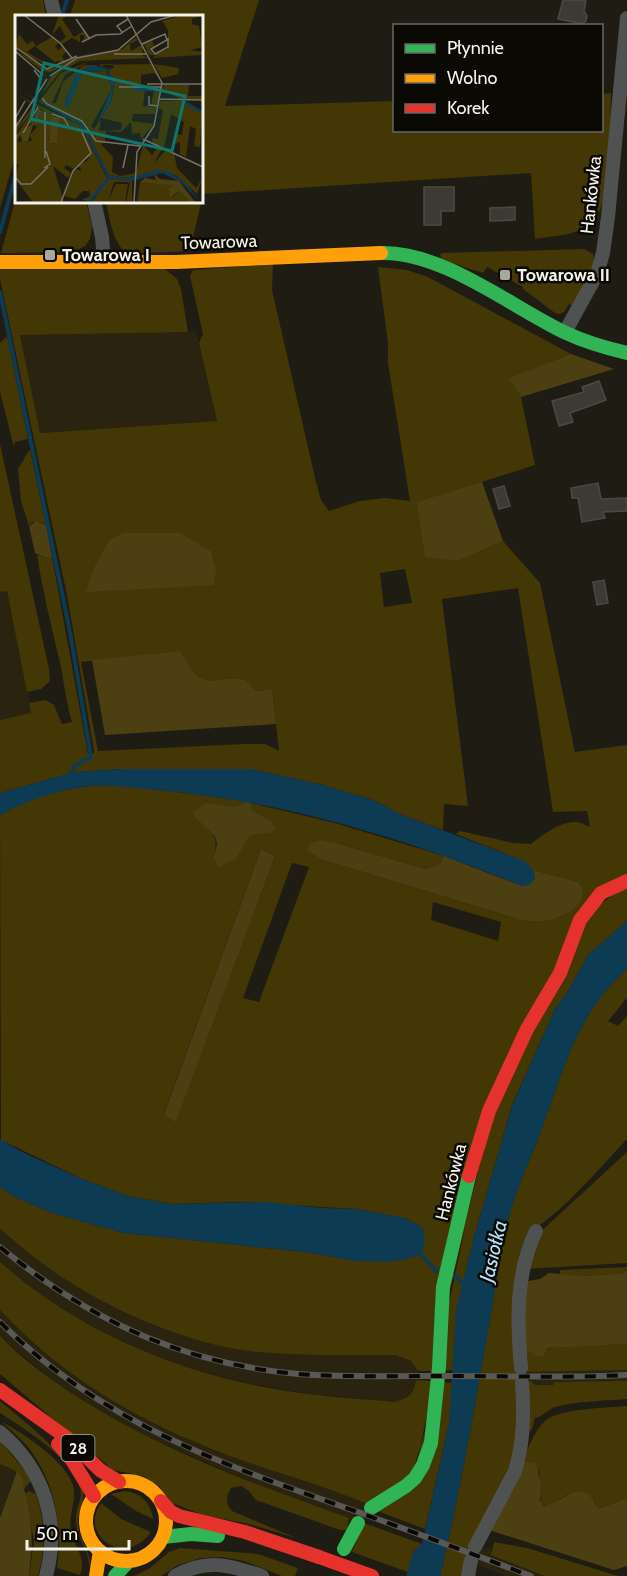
<svg xmlns="http://www.w3.org/2000/svg" width="627" height="1576" font-family="Cabin,sans-serif">
<style>
.built{fill:#29230f}
.green{fill:#423705;fill-rule:evenodd}
.forest{fill:#4c4013}
.water{fill:#0e3b54}
.lines{fill:none;stroke-linecap:round;stroke-linejoin:round}
.stream{stroke:#0e3b54;stroke-width:4}
.building{fill:#3c3a34;stroke:#4c4942;stroke-width:1.5}
.street{stroke:#505252;stroke-width:14}
.fast{stroke:#30b455;stroke-width:14}
.slow{stroke:#ff9f0a;stroke-width:14}
.jam{stroke:#e5322d;stroke-width:14}
.rail-casing{stroke:#595855;stroke-width:6}
.rail{stroke:#0a0904;stroke-width:4;stroke-dasharray:11;stroke-linecap:butt}
.jam-bridge{stroke:#e5322d;stroke-width:14}
.poi-dot{fill:#aaa89e;stroke:#0a0904;stroke-width:2}
.labels{text-anchor:middle;dominant-baseline:central;stroke-width:5;stroke-linejoin:round;paint-order:stroke}
.shield{fill:#0a0904;stroke:#aeada4;stroke-width:1.5}
.shield-label{font-size:16px;font-weight:bold;fill:#f5f3e9}
.street-label{font-size:18px;fill:#f5f3e9;stroke:#0a0904}
.poi-label{font-size:18px;font-weight:bold;fill:#f5f3e9;stroke:#0a0904;text-anchor:start}
.water-label{font-size:20px;font-style:italic;fill:#b8e1fe;stroke:#0a0904}
.inset-river{fill:none;stroke:#0e3b54;stroke-width:3}
.inset-road{fill:none;stroke:#757269;stroke-width:1.5}
.view{fill:#0f766e;fill-opacity:0.15;stroke:#0f766e;stroke-width:3}
.inset-edge{fill:none;stroke:#f5f3e9;stroke-width:3}
</style>
<rect width="100%" height="100%" fill="#1f1c14"/>
<path class="built" d="M196,331L217,421L39,433L20,335Z
M7,591L32,713L0,720V592Z
M0,1229L44,1265L152,1325L202,1341L256,1352L395,1355L411,1361L418,1370L415,1389L409,1398L395,1402L308,1394L247,1383L186,1367L133,1347L79,1320L28,1287L0,1262Z
M0,1310L36,1346L69,1372L118,1405L199,1444L344,1494L370,1505L356,1521L277,1493L147,1437L97,1409L54,1382L6,1342L0,1336Z
M627,1366V1383L585,1385H535L531,1380L530,1370Z
M0,1440L19,1464L0,1518Z
M487,1548L502,1552L571,1576H505L477,1565L480,1549Z"/>
<path class="green" d="M0,0H43L46,16H16V153L0,208Z
M75,0H259L225,106L394,101V130H602V94L611,93L610,144L605,195L600,210L583,229L569,234L535,239L531,173L203,194L190,251L127,254C112,241 110,220 106,201H201V16H70Z
M16,198V201H86L92,227L90,239L85,246L74,252L1,253Z
M584,249L593,254L595,263L573,306L569,304L564,312L560,314L555,313L523,289V287L487,267L483,273L442,260L440,255L442,253Z
M273,264L272,290L316,482L321,500L329,511L360,501L385,498L410,501L388,363V343L378,267L407,270L428,277L571,354L510,378L521,397L535,465L417,503L458,561L503,541L540,583L575,752L627,745V876L593,895L491,1102L435,1371H418L411,1361L395,1355C349,1355 303,1356 257,1352C186,1345 100,1306 43,1264C28,1253 14,1241 0,1229V1186L11,1195L52,1213L124,1233L305,1252L356,1261L423,1228L405,1218L356,1209L239,1202L171,1204L128,1196L82,1179L1,1140L0,815C24,801 55,790 83,787C103,784 122,786 142,788C178,792 213,796 248,802L202,823C212,831 218,837 215,851L236,859L247,836L250,834L269,833L272,821L252,811L251,803L335,823L444,856L440,864L426,869L336,843L320,859L515,918L566,912L575,907L581,898L583,891L579,882L533,870L524,861L456,834L460,831L513,843L531,844C542,835 565,818 581,823C584,824 587,826 590,827L587,811L553,812L518,588L442,599L468,806L444,804L443,830L402,815L373,800L319,784L250,769H122L75,772L0,793V720L31,713L29,703L46,700L54,705L62,724L72,722C66,702 64,682 60,662C51,626 43,592 37,555L46,558L52,557L88,754L94,753V751L67,595L0,279V268H164L177,279L181,289L188,332L20,335L40,433L217,421L199,343L203,334L190,276L193,270ZM123,533H181L211,551L87,592L94,567L109,540ZM405,569L412,603L384,607L380,573ZM180,651L195,674L208,681L232,678L244,679L257,691L272,689L279,751L265,744H246L98,751L81,662ZM261,849L275,856L176,1121L164,1113ZM292,863L309,867L259,1002L243,998ZM433,902L501,922L498,941L431,920Z
M7,336L28,439L15,442L14,447L0,392V343Z
M0,444L49,669L50,681L41,689L27,692L7,591L0,592Z
M30,450L46,525L41,522H32L29,526L21,501L18,468C24,462 24,456 30,450Z
M627,884V921L588,955L567,993L555,1009L512,1105L474,1237L465,1274L454,1343L453,1370L441,1371L445,1311L492,1111L588,914Z
M627,969V998L608,1021L618,1026L627,1016V1139C597,1171 569,1205 532,1231L518,1368L519,1437L517,1454L473,1541L466,1559L463,1576H440C460,1493 474,1409 489,1325C496,1288 499,1250 510,1213C518,1184 532,1156 542,1128C564,1068 577,1013 627,969Z
M627,1152V1263L526,1269L537,1235Z
M0,1262C84,1337 198,1381 309,1394C338,1398 367,1399 395,1402C408,1398 414,1395 416,1380L434,1381L415,1472L370,1505C328,1487 284,1475 241,1460C147,1426 68,1383 0,1310Z
M627,1267V1273L582,1276L560,1275V1270Z
M0,1336C23,1360 51,1380 79,1398C163,1451 256,1485 349,1518L347,1530H340L256,1500L249,1491L241,1486L231,1488C226,1497 225,1503 232,1511L296,1538L249,1524L202,1515L168,1501L160,1487L143,1476L113,1470L0,1374Z
M627,1344V1370L524,1372L522,1355C554,1343 593,1346 627,1344Z
M525,1381H531L535,1385H554L553,1382L627,1381V1399C604,1401 578,1401 555,1407C547,1410 542,1417 535,1418L532,1429L525,1439Z
M440,1382L453,1383L449,1424L425,1529L375,1510L408,1487Z
M0,1401C20,1418 78,1463 83,1489C85,1501 77,1513 78,1526C80,1542 92,1553 91,1570C88,1564 89,1558 86,1552C81,1539 75,1531 76,1516C76,1509 81,1501 81,1494C81,1463 23,1428 0,1413Z
M627,1406V1498L601,1508L597,1507L595,1502L567,1495L548,1506L541,1504L539,1471L522,1462C528,1449 534,1431 545,1421C558,1408 608,1408 627,1406Z
M2,1422C23,1433 71,1464 74,1490C75,1505 68,1517 71,1532C75,1548 87,1558 80,1575L57,1568C63,1526 55,1483 29,1448C21,1439 11,1430 2,1422Z
M0,1441L26,1472L31,1481L24,1489C21,1471 16,1471 0,1464Z
M29,1491L36,1494C45,1521 46,1548 38,1576H29L34,1541L25,1493Z
M125,1491C141,1493 151,1503 153,1519L136,1511L111,1494Z
M101,1503L121,1519L151,1532C125,1569 78,1535 101,1503Z
M364,1523L422,1544L414,1551L408,1572L352,1552Z
M494,1542L527,1548L618,1576H545L491,1555Z
M180,1548L258,1554L298,1568L295,1576H282L244,1561L222,1557L200,1558L178,1565L161,1576H134L150,1568L169,1552Z"/>
<path class="forest" d="M571,354L614,369L521,397L509,378Z
M482,482L503,541L458,561L425,557L417,502Z
M36,521L46,525L52,557L46,558L35,553L29,526Z
M123,533H181L211,551L216,572L214,585L86,592L94,567L109,540Z
M180,651L195,674L208,681L232,678L244,679L257,691L272,689L276,724L105,735L92,660Z
M248,802L251,803L252,811L272,821L275,829L269,833L250,835L236,859L219,867L214,859L217,843L215,836L194,816L193,812L206,803L235,807Z
M320,840L336,843L426,869L440,864L444,856L522,886L535,879L533,870L579,882C579,883 583,890 583,891C585,908 557,919 544,921C534,922 524,920 515,918L320,859L307,849L311,843Z
M261,849L275,856L176,1122L164,1114Z
M549,1273L582,1276L627,1273V1344L547,1348L543,1357L533,1355L531,1352L522,1355L523,1282L540,1279Z
M522,1462L536,1463L541,1485L540,1500L544,1506C565,1502 582,1475 597,1507L601,1508L627,1498V1566L614,1570L492,1531L490,1527Z
M17,1471C25,1479 23,1487 26,1497C33,1529 33,1541 29,1573V1576H0V1518Z"/>
<path class="water" d="M122,769H250L319,784L373,800L402,815L525,861L533,870L535,879L529,885L522,886C408,839 282,801 158,790C133,788 107,783 81,787C54,791 24,802 0,815V793L75,772Z
M627,921V969C577,1013 564,1068 542,1128C532,1156 518,1184 510,1213C499,1250 496,1288 489,1325C474,1409 460,1493 440,1576H406L414,1551L422,1544L449,1424L456,1310L474,1237L512,1106L555,1009L567,993L588,955Z
M0,1139L22,1152L82,1179L128,1196L171,1204L266,1202L320,1208L356,1209L405,1218L423,1228L425,1242L421,1254L404,1260L387,1262L356,1261L305,1252L124,1233L52,1213L11,1195L0,1186Z"/>
<g class="lines">
<path class="stream" d="M63,12L67,0
M0,232L16,174
M0,292L70,632L91,757L75,765L70,776
M416,1252L421,1254L437,1272
M455,1276L467,1288"/>
</g>
<path class="building" d="M563,0H586L584,11L587,16L586,21L582,24L558,19Z
M424,187H454V211H441V225H424Z
M515,207V220L490,221V208Z
M599,381L606,400L570,413L573,422L559,426L552,401L584,392L582,387Z
M598,483L601,499L627,498V511L603,512L605,518L582,522L578,498H572L571,488Z
M504,486L510,506L499,509L493,489Z
M604,580L608,603L597,605L593,582Z"/>
<g class="lines">
<path class="street" d="M51,0L55,16
M94,201L102,237L104,261
M565,332L597,274L603,253L608,217L627,18
M521,1368C517,1322 515,1275 536,1231
M0,1432C43,1469 61,1520 46,1576
M475,1547L515,1471C524,1442 524,1413 522,1383
M175,1576C207,1558 230,1565 262,1576
M468,1576L471,1560"/>
<path class="fast" d="M381,253C442,251 513,308 566,333C585,342 606,348 627,353
M371,1508L406,1486L415,1478L423,1465L431,1443L439,1367L443,1287L469,1176
M163,1537L191,1534L218,1536
M344,1549L358,1523
M115,1576L129,1561"/>
<path class="slow" d="M0,262H176L381,253
M86 1521a40 40 0 1 1 80 0a40 40 0 1 1-80 0Z
M96,1576L100,1551"/>
<path class="jam" d="M469,1176L489,1111L527,1029L560,973L580,920L601,893L627,881
M0,1390L67,1438L100,1470L119,1482
M58,1444L72,1460L94,1496
M161,1501L171,1512L179,1516L245,1532L319,1557"/>
<defs>
<path id="rail" d="M0,1247C94,1324 192,1368 314,1375C359,1377 405,1376 450,1376C509,1376 568,1378 627,1375
M0,1322C100,1422 225,1466 355,1511C414,1532 472,1554 531,1576"/>
</defs>
<use href="#rail" class="rail-casing"/>
<use href="#rail" class="rail"/>
<path class="jam-bridge" d="M319,1557L372,1576"/>
</g>
<g class="poi-dot">
<rect x="44" y="249" width="12" height="12" rx="3"/>
<rect x="499" y="269" width="12" height="12" rx="3"/>
</g>
<g class="labels">
<rect class="shield" x="61.5" y="1435" width="33" height="26" rx="4.5"/>
<g class="shield-label">
<text x="78" y="1448">28</text>
</g>
<g class="street-label">
<text transform="translate(591 195) rotate(-84)">Hankówka</text>
<text transform="translate(219 242) rotate(-2)">Towarowa</text>
<text transform="translate(451 1182) rotate(-76)">Hankówka</text>
</g>
<g class="poi-label">
<text x="62" y="255">Towarowa I</text>
<text x="517" y="275">Towarowa II</text>
</g>
<g class="water-label">
<text transform="translate(493 1251) rotate(-77)">Jasiołka</text>
</g>
</g>
<g transform="translate(15 15)">
<rect width="188" height="188" fill="#1f1c14"/>
<path d="M44,0H53L47,4L59,22L69,16L73,23L68,25L70,20H65V27L57,23L47,29L45,27L51,22L45,11L37,20ZM167,0H187L177,4V9L184,11L187,32L176,35L187,37V40L137,43L142,40H134L129,29L137,26L139,31L134,33L138,39L153,34V15L147,6ZM4,19L12,29L18,26L21,31L37,22L44,28L40,31L43,35L48,32L52,36L47,41L50,46L78,37L35,57L28,56L0,35L34,54L43,52L47,47L42,46L37,53L10,39L0,31ZM20,31L41,48L37,52L12,37ZM120,23L123,25L115,29L116,36L127,30L128,41L135,43L65,46L45,57L26,80L37,60L62,44L107,34ZM75,46L50,60L37,88H41L48,67L69,50L138,49L145,62L138,58L126,60V70L145,71L127,72L146,75L142,90H136L139,76L130,75L128,91L141,92L140,99H118L117,106L138,109L136,113L126,124L125,118L117,119L116,107L106,117L91,116L90,127L86,129L98,142L97,157L105,161L121,158L128,130L137,140L142,133L147,134L139,148L151,135L159,138L162,153L181,173L187,164L182,179L162,161L145,155L122,162L111,163L94,160L68,109L24,87L46,58ZM85,49H98L99,53L94,54L99,71L96,87L86,103L107,108L106,115L84,116L86,104L79,114L76,111L97,74L91,56L68,57L54,87L50,86L63,57L83,50L93,54ZM139,49L164,53L163,59L147,63ZM149,70H174L173,81H187V85L165,84L147,74ZM1,79L66,111L92,163L117,166V187H111L115,168L110,167H99L93,186L101,169H113L110,187H77L84,178L74,186L67,185L75,181L74,176H68L60,184L49,181L60,154L67,156L63,150L72,146L75,141L62,150L59,154L51,150L49,153L56,158L53,163L38,151L49,187H18L0,164L4,149H0V127L2,122L3,127L17,126L15,120L22,112L24,98L29,96L20,90L17,103L22,111L12,108L6,123L5,119L0,122L15,100L0,118V115L19,90ZM38,99L45,104L41,128L34,129ZM145,86H166L187,98L185,132L179,131L181,114L175,111L171,142L165,139V127L160,129L161,119L167,120L169,107L156,99L149,133L138,130L137,123L143,124L148,95L143,92ZM125,167L158,171L153,176L158,182L164,176L173,184L170,187H122Z" fill="#423705" fill-rule="evenodd"/>
<path d="M23,93L28,97L24,98L22,112L19,107L13,126L7,127L6,119L0,127L1,120L17,109ZM37,101L45,103L41,133L40,128L34,129ZM139,159L145,164L164,166L180,187H170L173,184L164,176L156,182L153,175L158,171L125,167L130,163L141,165Z" fill="#4c4013"/>
<path d="M76,50L93,54L99,65L96,87L81,110L97,74L92,56L68,57L53,92L49,91L60,60ZM0,73L68,109L94,160L111,163L145,155L156,158L171,168L185,187L167,168L147,158L117,166L93,163L66,111Z" fill="#0e3b54"/>
<path class="inset-river" d="M117,74L145,75M168,86L188,98M74,187L94,163"/>
<path class="inset-road" d="M9,0L45,28L57,43M111,0L147,68L139,111L122,137L119,187M61,4L74,23M107,17L102,11L113,4M67,27L81,20L105,19L117,11M127,29L150,19L152,25L136,34L140,39L153,32V23M0,32L32,54L62,41M0,36L28,60M99,39H132M19,55L26,64L22,77M35,61L62,43L103,35L136,7L161,0M132,69H188M104,72H147M134,81V90L143,91M27,83L32,89L67,106L81,126L125,131M144,84L188,85M37,99L49,103L55,114M1,102L10,86M0,113L32,64M8,118L23,92M128,124L188,152M30,143V97M29,153L35,149L31,136M108,153L113,130M0,162L6,169H16L33,152M46,187L58,156L76,138L66,115"/>
<path class="view" d="M29,48L170,81L157,136L16,104Z"/>
<rect width="188" height="188" class="inset-edge"/>
</g>
<rect x="393" y="24" width="210" height="108" fill="#0a0904" stroke="#686760" stroke-width="1.5"/>
<rect x="405" y="44" width="30" height="9" fill="#30b455" stroke="#686760" stroke-width="1.5"/>
<text x="447" y="54" font-size="18" fill="#f5f3e9">Płynnie</text>
<rect x="405" y="74" width="30" height="9" fill="#ff9f0a" stroke="#686760" stroke-width="1.5"/>
<text x="447" y="84" font-size="18" fill="#f5f3e9">Wolno</text>
<rect x="405" y="104" width="30" height="9" fill="#e5322d" stroke="#686760" stroke-width="1.5"/>
<text x="447" y="114" font-size="18" fill="#f5f3e9">Korek</text>
<path d="M27 1540v9h102v-9" fill="none" stroke="#f5f3e9" stroke-width="3"/>
<text x="36" y="1540" font-size="18" fill="#f5f3e9" stroke="#0a0904" stroke-width="4.5" paint-order="stroke">50 m</text>
</svg>
